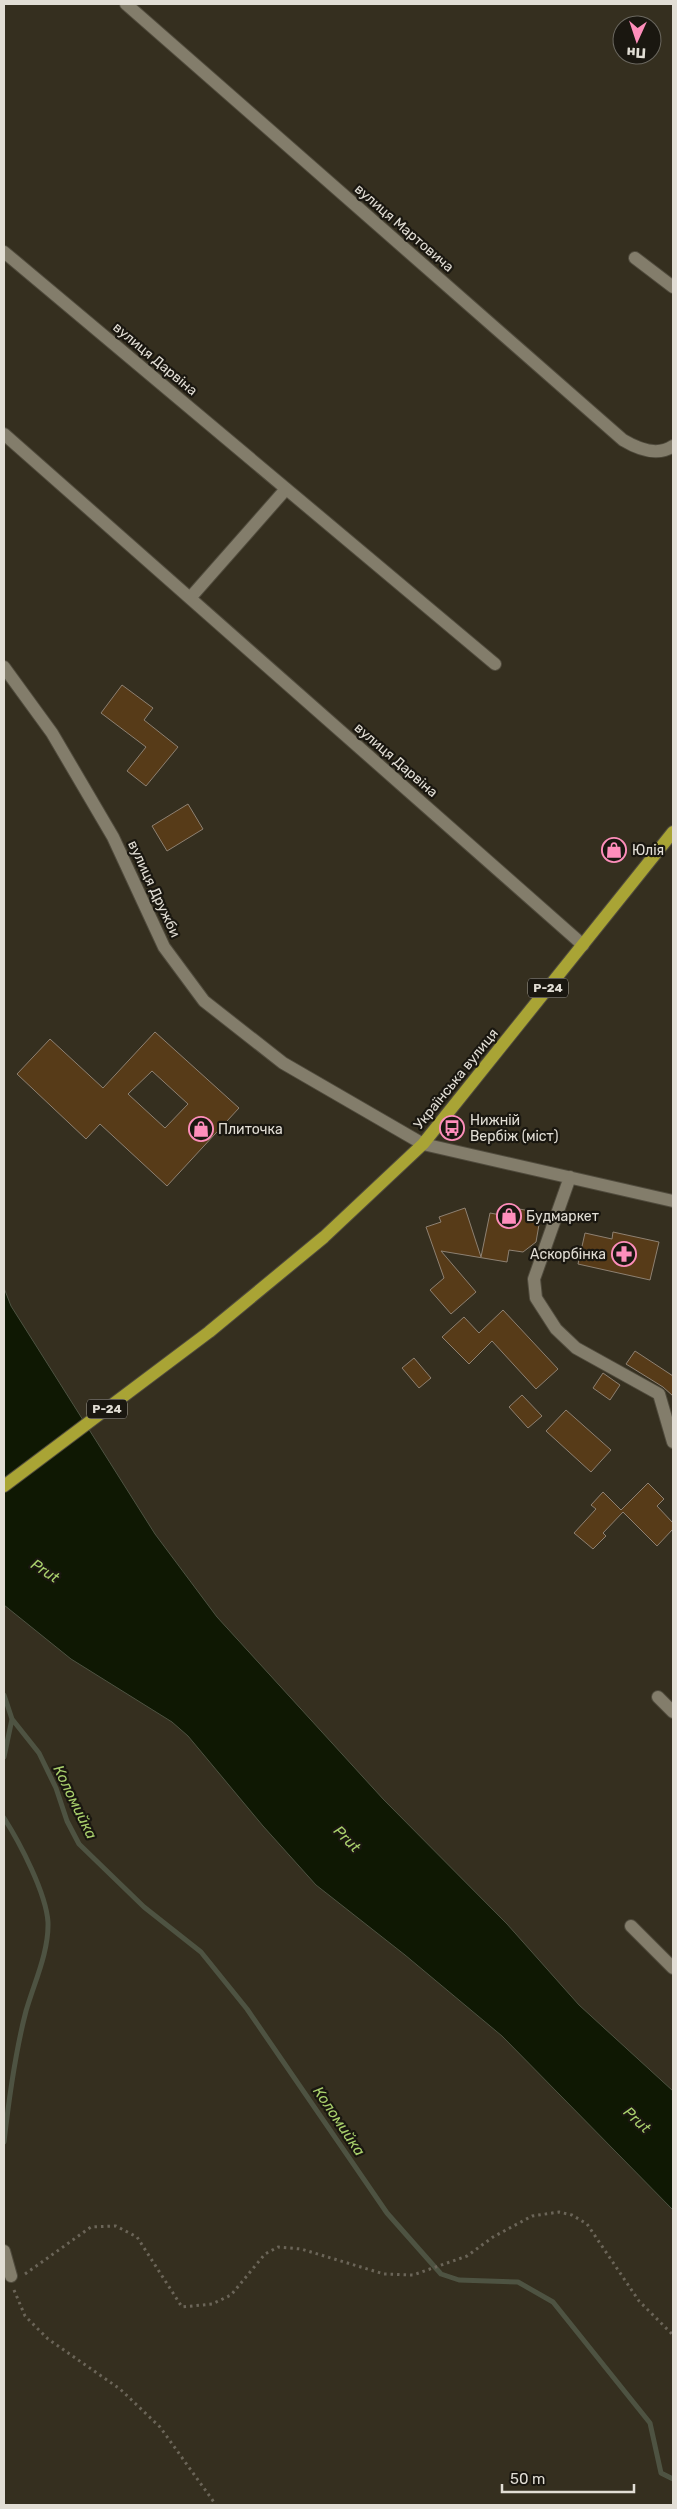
<svg xmlns="http://www.w3.org/2000/svg" width="677" height="2509" font-family="Rubik,sans-serif">
<style>
.water{fill:#0f1803;stroke:#4e5342}
.lines{fill:none;stroke-linecap:round;stroke-linejoin:round}
.stream{stroke:#4e5342;stroke-width:5}
.building{fill:#573b18;stroke:#8e8172;fill-rule:evenodd}
.minor-casing{stroke:#504b3d;stroke-width:14}
.major-casing{stroke:#504b3d;stroke-width:14}
.path{stroke:#6b6558;stroke-width:3;stroke-dasharray:2.5 4;stroke-linecap:butt}
.minor{stroke:#837d6b;stroke-width:12}
.major{stroke:#a9a435;stroke-width:12}
.labels{text-anchor:middle;dominant-baseline:central;stroke-width:4.5;stroke-linejoin:round;paint-order:stroke}
.shield{fill:#1a1710;stroke:#a6a29a;stroke-width:1}
.shield-label{font-size:12px;font-weight:bold;fill:#e2ded5}
.street-label{font-size:14px;fill:#e2ded5;stroke:#1a1710}
.poi-label{font-size:14px;fill:#e2ded5;stroke:#1a1710;text-anchor:start}
.water-label{font-size:15px;font-style:italic;fill:#a9d06c;stroke:#1a1710}
</style>
<rect width="100%" height="100%" fill="#352f1f"/>
<path class="water" d="M4,1288L11,1306L155,1534L217,1617L384,1800L507,1924L579,2005L673,2091V2210L502,2036L405,1955L316,1885L263,1826L188,1736L172,1722L71,1659L4,1605Z"/>
<g class="lines">
<path class="stream" d="M4,1695L12,1719L4,1757
M12,1719L39,1753L56,1788L67,1821L79,1844L144,1907L201,1952L247,2009L387,2213L441,2274L459,2280L518,2282L553,2302L650,2423L661,2473L673,2479
M4,1818C20,1843 46,1893 48,1922C49,1952 34,1983 26,2011C15,2053 9,2098 4,2142"/>
</g>
<path class="building" d="M122,685L153,708L144,720L178,747L146,786L127,771L146,747L101,713Z
M188,804L203,829L167,851L152,826Z
M155,1032L239,1108L167,1186L100,1124L86,1139L17,1074L50,1039L103,1088ZM152,1071L188,1104L165,1128L128,1094Z
M503,1206L541,1213L536,1242L523,1252L509,1250L507,1262L441,1251L476,1292L451,1314L430,1290L444,1278L426,1227L441,1222L439,1217L465,1208L481,1257L490,1213L501,1215Z
M613,1232L659,1242L650,1280L578,1264L585,1233L612,1239Z
M503,1310L558,1369L536,1389L492,1341L469,1364L442,1337L464,1317L479,1333Z
M635,1351L673,1376V1396L663,1387L626,1364Z
M414,1358L431,1378L419,1388L402,1368Z
M603,1373L620,1385L610,1400L593,1388Z
M522,1395L542,1416L528,1428L509,1407Z
M566,1410L611,1450L591,1472L546,1431Z
M648,1483L664,1499L657,1506L673,1523V1529L657,1546L623,1512L603,1533L606,1536L593,1549L574,1533L596,1509L591,1505L603,1492L621,1510Z"/>
<g class="lines">
<defs>
<path id="minor" d="M126,4L623,440C638,449 657,457 673,446
M4,252L495,664
M635,258L673,287
M4,434L583,945
M190,598L286,489
M4,667L52,733L113,837L164,947L204,1001L283,1063L423,1144L673,1201
M570,1177L534,1279L536,1298L556,1329L576,1348L659,1394L673,1442
M658,1697L673,1712
M631,1926L673,1968
M4,2251L11,2276"/>
<path id="major" d="M4,1486L209,1332L324,1237L423,1144L673,832"/>
</defs>
<use href="#minor" class="minor-casing"/>
<use href="#major" class="major-casing"/>
<path class="path" d="M25,2274L91,2227L116,2226L137,2237L182,2307L212,2304L231,2295L265,2254L278,2247L301,2249L384,2274L413,2275L467,2256L493,2237L532,2216L559,2212L572,2215L587,2224L639,2301L673,2335
M14,2290L25,2316L48,2339L120,2389L160,2427L216,2505"/>
<use href="#minor" class="minor"/>
<use href="#major" class="major"/>
</g>
<defs>
<symbol id="shop-ring" viewBox="-11 -11 22 22"><circle r="9.5" fill="#1a1710" stroke="#fe8ebb" stroke-width="1.5"/><path d="M-5-2.5h2.3a2.7 3.5 0 0 1 5.4 0H5L5.5 6h-11ZM-1.5-2.5h3a1.5 2.3 0 0 0-3 0Z" fill="#fe8ebb"/></symbol>
<symbol id="bus-ring" viewBox="-11 -11 22 22"><circle r="9.5" fill="#1a1710" stroke="#fe8ebb" stroke-width="1.5"/><path d="M-5-6H5V4H4V6H2V4H-2V6H-4V4H-5ZM-3.5-4V0h7V-4ZM-3.5 1.2v1.5H-2V1.2ZM2 1.2v1.5H3.5V1.2Z" fill="#fe8ebb"/></symbol>
<symbol id="pharmacy-ring" viewBox="-11 -11 22 22"><circle r="9.5" fill="#1a1710" stroke="#fe8ebb" stroke-width="1.5"/><path d="M-2-6h4v4h4v4h-4v4h-4v-4h-4v-4h4Z" fill="#fe8ebb"/></symbol>
</defs>
<g fill-rule="evenodd">
<use href="#shop-ring" x="600" y="836" width="28" height="28"/>
<use href="#bus-ring" x="438" y="1114" width="28" height="28"/>
<use href="#shop-ring" x="187" y="1115" width="28" height="28"/>
<use href="#shop-ring" x="495" y="1202" width="28" height="28"/>
<use href="#pharmacy-ring" x="610" y="1240" width="28" height="28"/>
</g>
<g class="labels">
<g class="shield">
<rect x="528" y="978.5" width="40" height="19" rx="4"/>
<rect x="87" y="1399.5" width="40" height="19" rx="4"/>
</g>
<g class="shield-label">
<text x="548" y="988">Р-24</text>
<text x="107" y="1409">Р-24</text>
</g>
<g class="street-label">
<text transform="translate(404 228) rotate(41)">вулиця Мартовича</text>
<text transform="translate(155 359) rotate(40)">вулиця Дарвіна</text>
<text transform="translate(396 760) rotate(41)">вулиця Дарвіна</text>
<text transform="translate(154 889) rotate(65)">вулиця Дружби</text>
<text transform="translate(456 1079) rotate(-51)">Українська вулиця</text>
</g>
<g class="poi-label">
<text x="632" y="850">Юлія</text>
<text x="470" y="1120">Нижній<tspan x="470" dy="16">Вербіж (міст)</tspan></text>
<text x="218" y="1129">Плиточка</text>
<text x="526" y="1216">Будмаркет</text>
<text x="606" y="1254" text-anchor="end">Аскорбінка</text>
</g>
<g class="water-label">
<text transform="translate(45 1571) rotate(33)">Prut</text>
<text transform="translate(75 1802) rotate(64)">Коломийка</text>
<text transform="translate(347 1839) rotate(45)">Prut</text>
<text transform="translate(637 2120) rotate(43)">Prut</text>
<text transform="translate(339 2121) rotate(56)">Коломийка</text>
</g>
</g>
<rect width="677" height="2509" fill="none" stroke="#e2ded5" stroke-width="10"/>
<g transform="translate(637 40) rotate(183)"><circle r="24" fill="#1a1710" stroke="#6a675f"/>
<path d="M0-4L9 19L0 12L-9 19Z" fill="#fe8ebb"/>
<text y="-8" font-size="14" font-weight="bold" text-anchor="middle" fill="#e2ded5">Пн</text>
</g>
<path d="M502 2484v8h132v-8" fill="none" stroke="#e2ded5" stroke-width="2.5"/>
<text x="510" y="2484" font-size="15" fill="#e2ded5" stroke="#1a1710" stroke-width="4" paint-order="stroke">50 m</text>
</svg>
